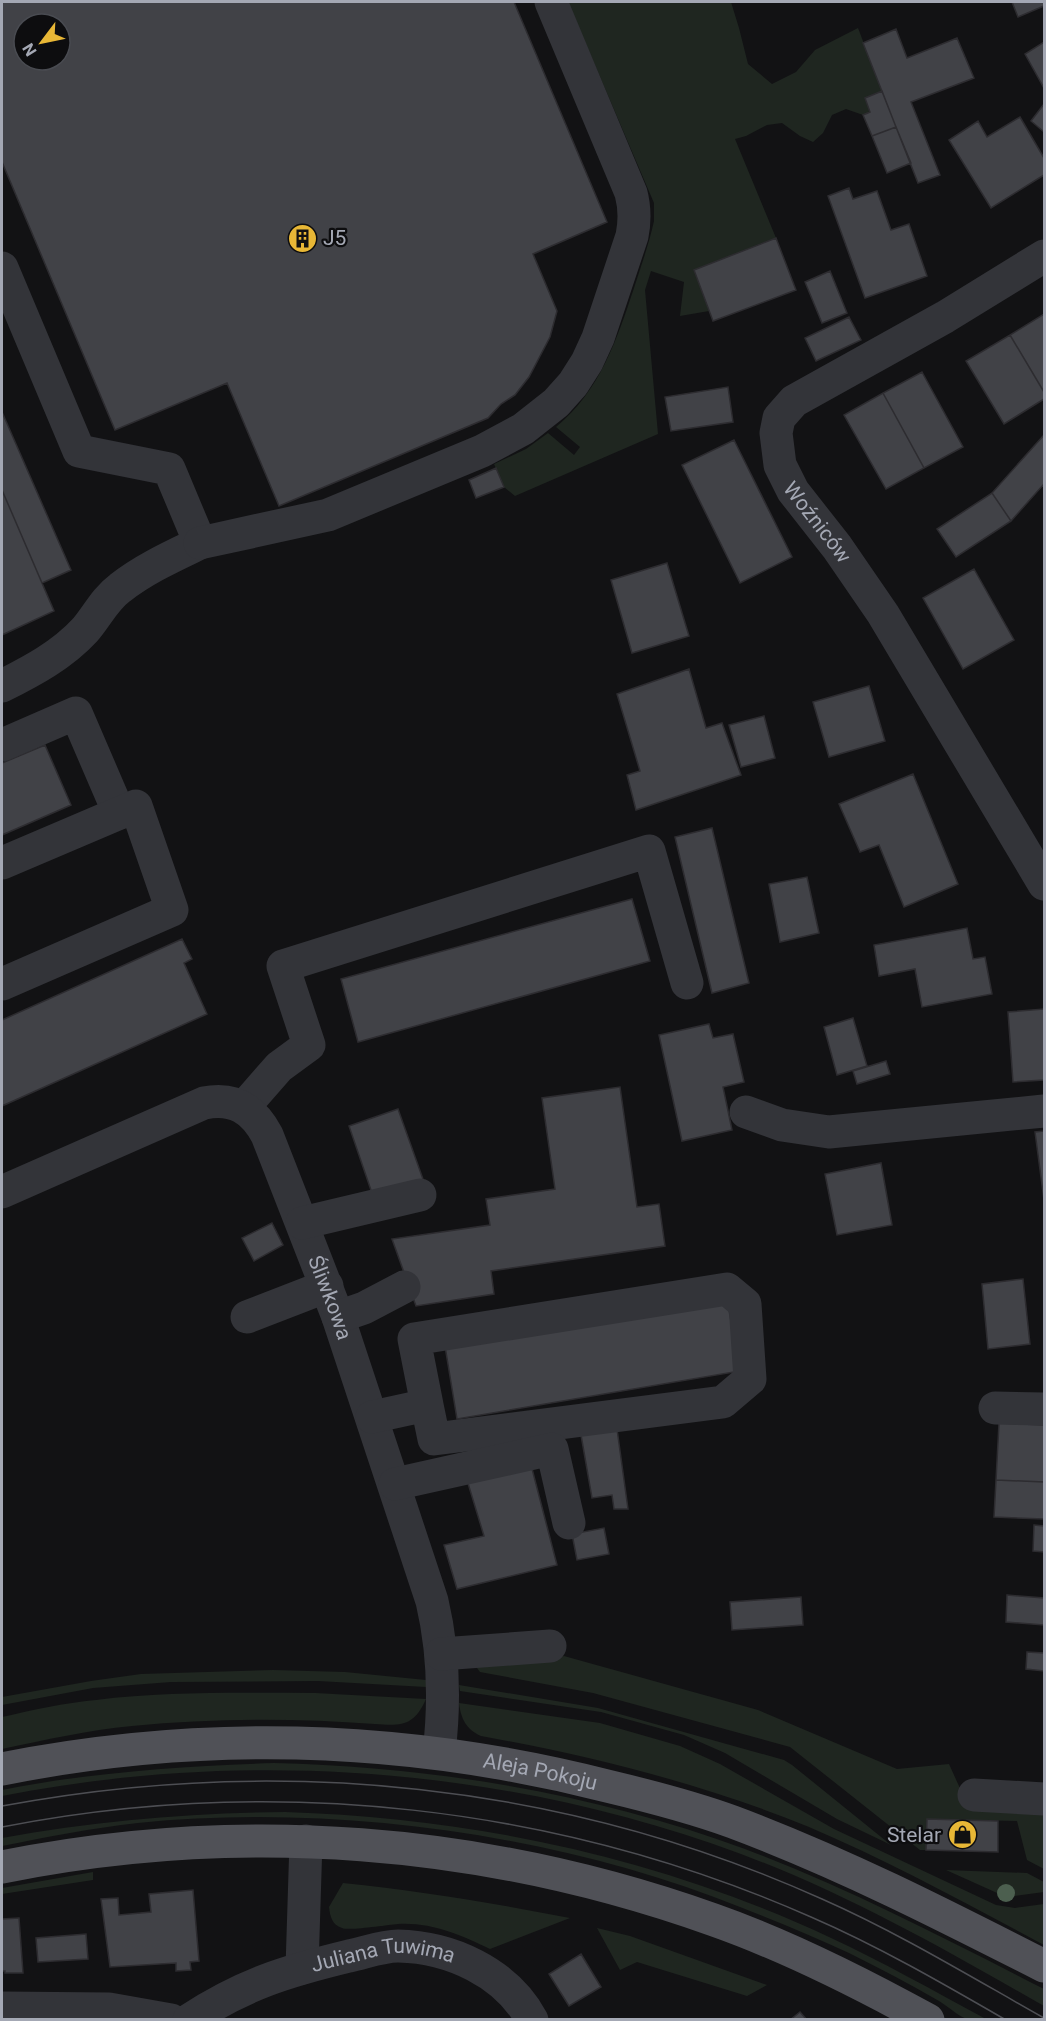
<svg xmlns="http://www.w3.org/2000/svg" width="1046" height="2021" font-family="Roboto,sans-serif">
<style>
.green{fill:#1f2620}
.building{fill:#414247;stroke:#2d2c30;stroke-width:1.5;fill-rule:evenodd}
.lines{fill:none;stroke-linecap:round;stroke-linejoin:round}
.minor{stroke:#333439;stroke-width:33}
.major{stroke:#505157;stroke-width:33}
.tram{stroke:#4d4e53;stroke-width:1.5}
.tree{fill:#4c5f4f}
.labels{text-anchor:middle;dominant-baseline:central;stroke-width:4.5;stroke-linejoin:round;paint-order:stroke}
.poi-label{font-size:21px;fill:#a4a8b4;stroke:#0d0d0f;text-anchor:start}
.street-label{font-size:21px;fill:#a4a8b4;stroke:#0d0d0f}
</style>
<rect width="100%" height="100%" fill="#121214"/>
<path class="green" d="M568,2H731L739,28L748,64L772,84L796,72L815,50L858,28L882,91L865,98L870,112L863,115L846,109L832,115L823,133L813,142L800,136L782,123L767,125L746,136L735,139L776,238L694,270L709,311L680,316L684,282L651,271L645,290L658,434L515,496L504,487L494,464L526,449L548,433L574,455L580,447L556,427C600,391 617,339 634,288C641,266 649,244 654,221V203Z
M564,1656L758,1710L897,1769L949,1764L968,1806L1044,1809V1869L1027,1860L1017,1821L928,1819L926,1850H920L790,1747L593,1693L480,1672L474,1664L558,1658Z
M273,1670L345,1672L426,1680V1687L318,1681L171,1682L93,1688L2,1705V1697L91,1681L141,1674Z
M459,1685L598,1708L784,1760L792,1765L891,1845L837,1819L725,1753L684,1735L601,1712L460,1691Z
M315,1693L426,1699C414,1726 402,1726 375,1724C294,1718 213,1718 132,1726C88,1730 45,1740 2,1749V1717C33,1710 64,1703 96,1700C168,1691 242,1693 315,1693Z
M459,1703L600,1723L680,1746L720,1764L834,1829L996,1905L1015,1908L1044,1904V1945C967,1904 889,1861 809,1827C704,1784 592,1756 481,1736C466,1729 461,1719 459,1703Z
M274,1763C434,1767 594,1793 745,1849C848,1888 946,1939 1044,1989V2006C946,1950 848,1894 741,1854C507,1767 246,1748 2,1796V1790C92,1772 182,1766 274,1763Z
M285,1812C474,1818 658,1857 829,1937C883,1962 934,1991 986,2019C981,2019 975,2020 970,2020C960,2018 949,2007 939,2001C910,1984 879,1968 849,1953C813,1936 776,1921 740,1907C558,1834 333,1803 138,1823C93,1828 47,1837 2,1846V1838C96,1821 190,1813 285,1812Z
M946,1870L1027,1873L1044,1882V1892L1006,1897Z
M93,1872V1880L2,1894V1888Z
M343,1883C420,1891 494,1903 570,1918L490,1949C461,1935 431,1922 398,1924C386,1925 350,1931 342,1928C332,1925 330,1916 329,1907Z
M597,1928L630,1936L767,1985L747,1996L637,1962L620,1970Z"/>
<path class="building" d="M2,2H514L607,222L533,254L557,311L550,337L529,377L515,395L501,404L488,418L279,506L227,383L115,430L2,162ZM24,24H60V60H24Z
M1012,2H1044V6L1018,17Z
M896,29L907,58L957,38L974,78L911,102L940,175L918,183L863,43Z
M1044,42V88L1025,54Z
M882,91L896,127L872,136L863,115L870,112L865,98Z
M1044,104V132L1031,121Z
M1020,117L1044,158V175L991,208L949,140L978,121L987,137Z
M896,127L911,163L887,173L872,136Z
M849,188L853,199L877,191L891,230L909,224L927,276L865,298L828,196Z
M776,238L796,290L713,321L694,270Z
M830,271L847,313L822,323L805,282Z
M1044,314V392L1010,335Z
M849,317L861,340L816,361L805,338Z
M1010,335L1044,392V399L1004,424L966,361Z
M922,372L963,447L924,468L883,393Z
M728,387L733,422L671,431L665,397Z
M883,393L924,468L886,489L844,415Z
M2,412L71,570L42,583L2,490Z
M1044,435V486L1043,485L1011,521L992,493Z
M734,440L792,557L740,583L682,465Z
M496,468L504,487L476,498L469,480Z
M2,490L54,611L2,635Z
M992,493L1011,521L956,557L937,529Z
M667,563L689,636L632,653L611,580Z
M974,569L1014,640L963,669L923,598Z
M689,669L706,728L722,723L741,775L636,810L627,775L640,771L617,694Z
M869,686L885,741L829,757L813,702Z
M764,716L775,758L741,767L729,725Z
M45,745L71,805L2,835V763Z
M913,774L958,884L904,907L879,845L860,852L839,804Z
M712,828L749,983L712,993L675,837Z
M807,877L819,933L780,942L769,884Z
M632,899L650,961L358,1042L341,979Z
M967,928L973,959L985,957L992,994L922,1007L915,969L879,976L874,945Z
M182,939L192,959L184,963L207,1014L2,1106V1020Z
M1044,1009V1080L1013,1082L1008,1012Z
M853,1018L867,1066L837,1075L824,1027Z
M709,1024L713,1038L733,1034L744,1082L723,1087L732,1130L682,1141L659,1035Z
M886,1061L890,1074L857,1084L853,1071Z
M620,1087L637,1207L659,1204L665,1246L491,1271L494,1294L416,1306L392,1239L490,1225L486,1199L555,1189L542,1098Z
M398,1109L424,1182L374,1199L349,1126Z
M1044,1131V1200L1035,1132Z
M881,1163L892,1225L837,1235L825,1174Z
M272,1223L283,1245L254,1261L242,1238Z
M1023,1279L1030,1344L988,1349L982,1284Z
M727,1299L740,1371L457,1419L445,1346Z
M999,1423L1044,1425V1482L996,1480Z
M617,1429L628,1509H614L612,1495L592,1498L581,1435Z
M530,1461L557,1565L457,1589L444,1545L484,1536L467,1480Z
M996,1480L1044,1482V1519L994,1517Z
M1034,1525L1044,1526V1552L1033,1551Z
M604,1528L609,1554L577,1560L572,1534Z
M1007,1595L1044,1598V1625L1006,1622Z
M801,1597L803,1625L732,1630L730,1602Z
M1027,1652L1044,1653V1671L1026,1669Z
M927,1819L998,1821V1852L926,1850Z
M193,1890L199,1961L190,1962L191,1970L176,1971V1963L110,1967L101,1899L118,1898L119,1915L151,1912L149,1894Z
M19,1918L23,1973H5V1971H2V1919Z
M86,1934L88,1959L38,1962L36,1938Z
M581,1954L601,1987L569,2006L549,1974Z
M800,2012L807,2020H790Z"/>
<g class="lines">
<g class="minor">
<path id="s1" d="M1044,256L945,317L794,401L779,418L776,433L780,465L793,491L837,547L883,614L1044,884"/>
<path d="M2,268L79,451L169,469L200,543C173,556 144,569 120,588C105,599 97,616 85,630C62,655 32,671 2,686"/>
<path d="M200,543L328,515L482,451L523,429L556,403L573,384L587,362L598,338L632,236C635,221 635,208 631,193L551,2"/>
<path d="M2,745L76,713L119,813"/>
<path d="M2,863L136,806L172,910L2,984"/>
<path d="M244,1107L279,1067L309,1045L283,966L649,851L687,983"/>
<path d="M746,1112L782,1125L829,1132L1044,1111"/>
<path id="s2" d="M2,1192L204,1103C234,1097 253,1109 267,1135L338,1317L432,1601C444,1652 445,1702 439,1753"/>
<path d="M302,1223L420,1195"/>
<path d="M247,1317L327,1286"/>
<path d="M338,1317L364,1308L404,1287"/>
<path d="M995,1408L1044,1409"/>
<path d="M372,1417L427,1405L414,1339L727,1289L745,1304L750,1379L723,1402L434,1439L427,1405"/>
<path d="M395,1484L552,1449L569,1523"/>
<path d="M441,1654L550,1646"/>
<path d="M974,1795L1044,1799"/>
<path d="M302,1968L306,1841"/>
<path d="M2,2008L109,2009L171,2020"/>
<path id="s3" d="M189,2020C244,1984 287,1971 349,1956C364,1953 382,1946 398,1946C450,1947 506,1972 532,2020"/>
</g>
<g class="major">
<path id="s4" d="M2,1769C204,1729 406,1735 607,1786C649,1796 692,1807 733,1822C840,1862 942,1914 1044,1966"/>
<path d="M2,1867C241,1819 484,1838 714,1920C788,1946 859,1982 928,2020"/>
</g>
<path class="tram" d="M2,1806C279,1754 564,1783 822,1899C899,1933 971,1977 1044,2018
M2,1827C273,1774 557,1805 811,1917C878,1946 942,1983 1006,2020"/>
</g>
<circle class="tree" cx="1006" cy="1893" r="9"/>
<defs>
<symbol id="building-disc" viewBox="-11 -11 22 22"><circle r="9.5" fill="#e8b736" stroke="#0d0d0f"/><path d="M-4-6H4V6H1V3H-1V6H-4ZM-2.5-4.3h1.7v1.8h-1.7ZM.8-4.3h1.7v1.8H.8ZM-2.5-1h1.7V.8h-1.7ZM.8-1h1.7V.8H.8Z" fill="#111"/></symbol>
<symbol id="shop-disc" viewBox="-11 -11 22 22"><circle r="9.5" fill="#e8b736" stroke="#0d0d0f"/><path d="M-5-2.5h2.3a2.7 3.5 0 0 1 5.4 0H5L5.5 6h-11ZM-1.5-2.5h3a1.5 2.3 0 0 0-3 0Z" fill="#111"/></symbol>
</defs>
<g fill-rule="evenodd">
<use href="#building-disc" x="286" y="222" width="33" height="33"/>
<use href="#shop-disc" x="946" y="1818" width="33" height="33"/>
</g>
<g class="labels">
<g class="poi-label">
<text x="323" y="238">J5</text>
<text x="941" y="1835" text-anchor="end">Stelar</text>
</g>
<g class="street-label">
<text stroke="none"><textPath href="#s1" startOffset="428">Woźniców</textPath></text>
<text stroke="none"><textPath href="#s2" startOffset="472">Śliwkowa</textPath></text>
<text stroke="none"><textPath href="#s4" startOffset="542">Aleja Pokoju</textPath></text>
<text stroke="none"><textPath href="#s3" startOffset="208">Juliana Tuwima</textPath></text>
</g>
</g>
<rect width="1046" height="2021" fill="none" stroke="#a4a8b4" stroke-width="6"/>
<g transform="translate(42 42) rotate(238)"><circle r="28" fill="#0d0d0f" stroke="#494b51" stroke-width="1.5"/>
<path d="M0-4.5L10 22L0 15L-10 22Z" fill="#e8b736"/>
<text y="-9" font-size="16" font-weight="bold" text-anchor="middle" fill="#a4a8b4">N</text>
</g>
</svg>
